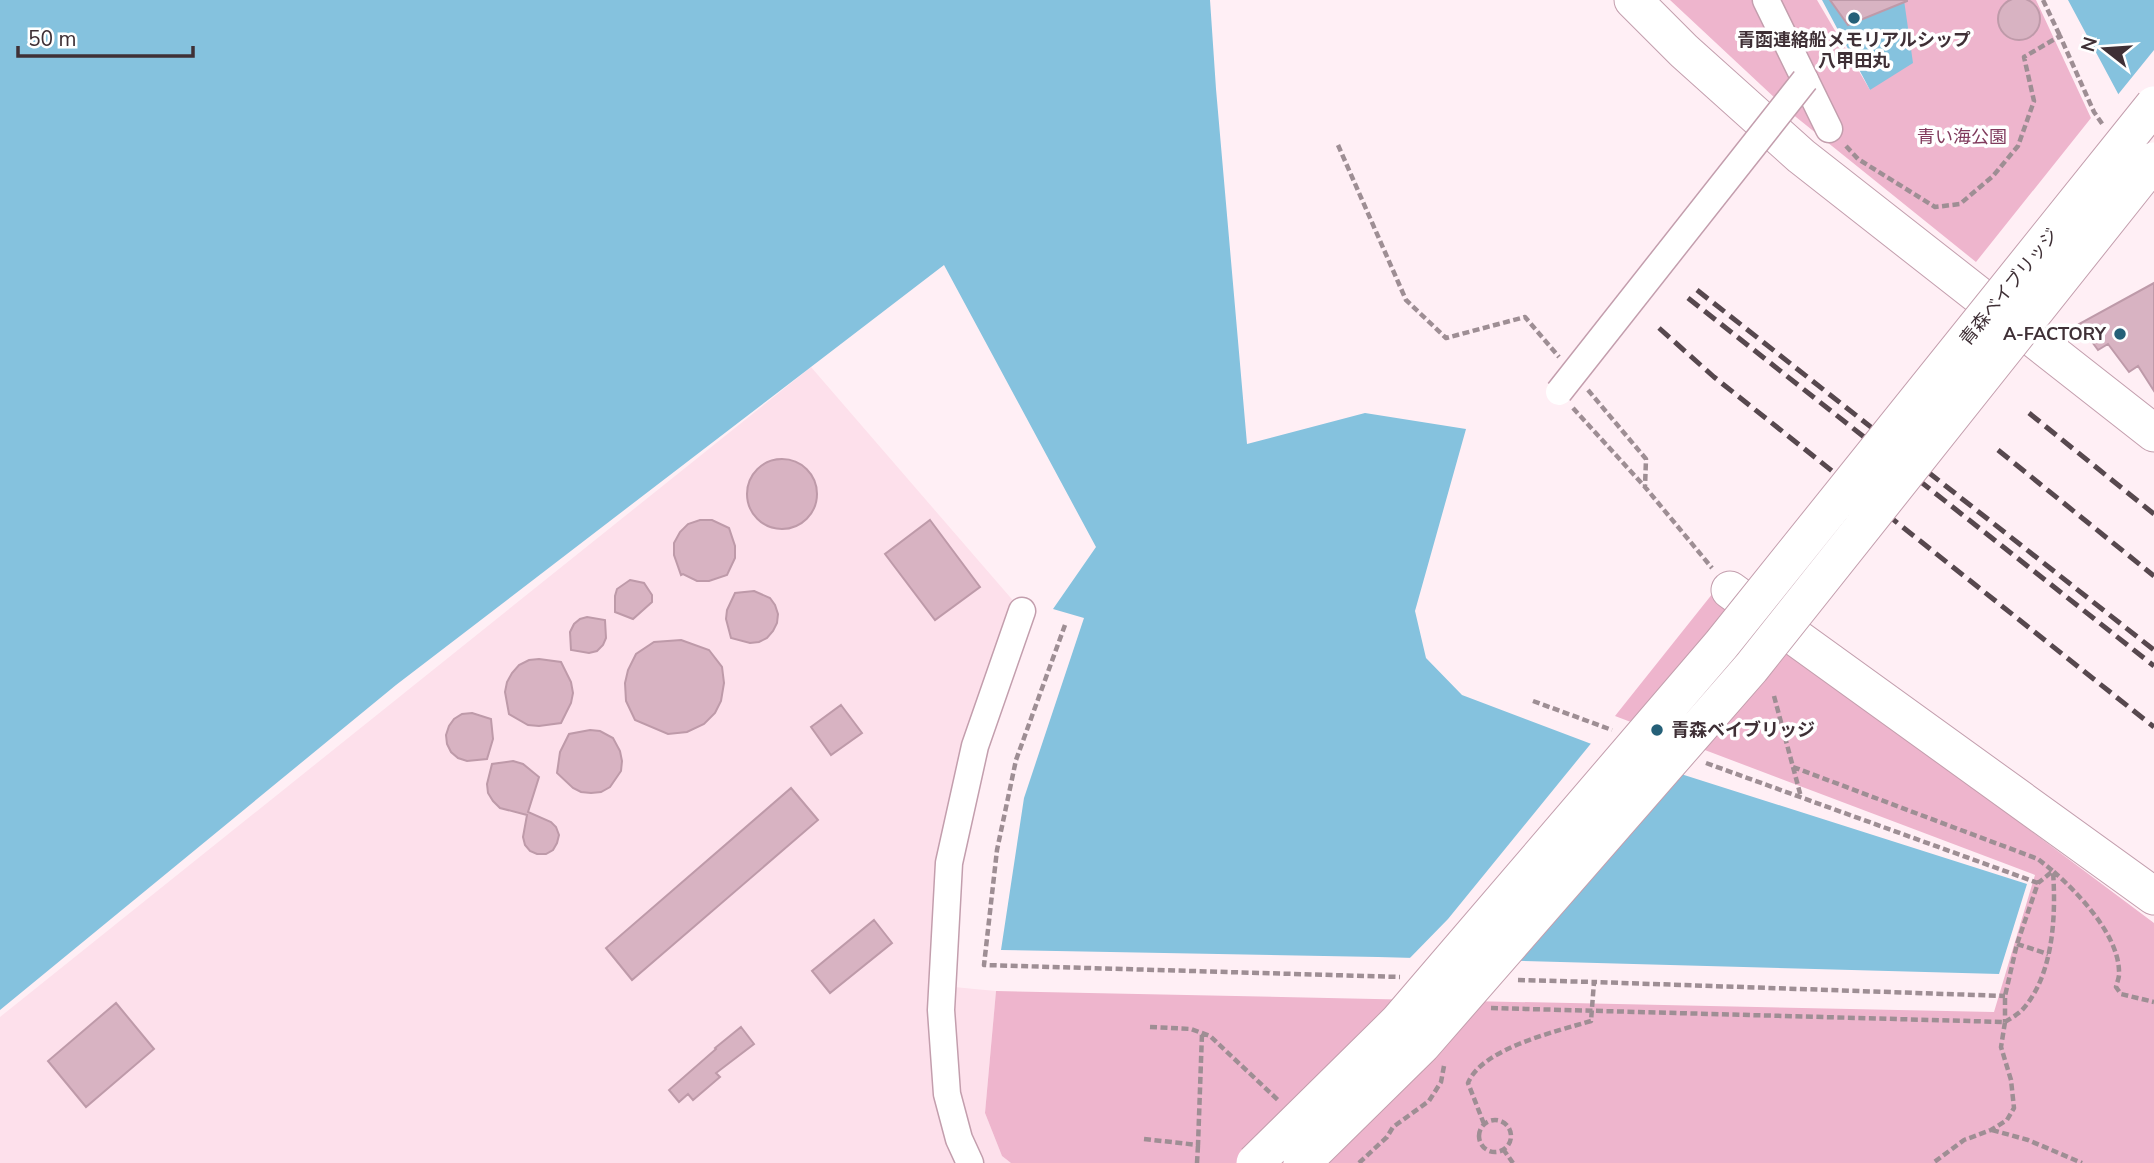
<svg xmlns="http://www.w3.org/2000/svg" width="2154" height="1163" font-family="'Nunito Sans','Noto Sans JP',sans-serif">
<style>
.built{fill:#fde0eb}
.green{fill:#eeb5cd}
.water{fill:#85c2de}
.pier{fill:#ffeff5}
.building{fill:#d8b3c2;stroke:#be9aa9;stroke-width:2}
.lines{fill:none;stroke-linecap:round;stroke-linejoin:round}
.street-casing{stroke:#c39ead;stroke-width:29}
.secondary-casing{stroke:#c39ead;stroke-width:39}
.path{stroke:#9e8e94;stroke-width:4.5;stroke-dasharray:7 3.5;stroke-linecap:butt}
.street{stroke:#fff;stroke-width:26}
.secondary{stroke:#fff;stroke-width:37}
.rail{stroke:#57484e;stroke-width:5;stroke-dasharray:14 7;stroke-linecap:butt}
.street-bridge-casing{stroke:#c39ead;stroke-width:29;stroke-linecap:butt}
.secondary-bridge-casing{stroke:#c39ead;stroke-width:39;stroke-linecap:butt}
.street-bridge{stroke:#fff;stroke-width:26}
.secondary-bridge{stroke:#fff;stroke-width:37}
.poi-dot{fill:#256078;stroke:#fff;stroke-width:2.5}
.labels{text-anchor:middle;dominant-baseline:central;stroke-width:7;stroke-linejoin:round;paint-order:stroke}
.poi-label{font-size:18px;font-weight:bold;fill:#3f3036;stroke:#fff}
.park-label{font-size:18px;fill:#813b5d;stroke:#fff}
.street-label{font-size:18px;fill:#3f3036;stroke:#fff}
</style>
<rect width="100%" height="100%" fill="#ffeff5"/>
<path class="built" d="M811,367L1022,611L975,746L943,986L996,991L985,1113L1002,1156L1011,1163H0V1017Z"/>
<path class="green" d="M1670,0H1817L1870,90L1904,0H2036L2091,118L1976,262L1791,113Z
M1713,593L2154,923V1163H1011L1002,1156L985,1113L996,991L1994,1012L2035,875L1615,716Z"/>
<path class="water" d="M0,0H1210L1216,89L1247,444L1365,413L1466,429L1415,611L1426,658L1462,695L1618,754L2027,884L1999,974L1378,957L1001,950L1024,798L1084,618L1053,609L1096,547L944,265L396,685L0,1010Z
M1822,0H1904L1913,63L1870,90Z
M2068,0H2154V161Z"/>
<path class="pier" d="M2154,50V165L2151,163L2116,97Z
M1593,741L1680,770L1589,882L1515,964L1407,961L1448,919Z"/>
<path class="building" d="M1998 19a21 21 0 1 1 42 0a21 21 0 1 1-42 0Z
M1830,0H1907V1L1848,25Z
M2154,283V391L2138,366L2129,372L2108,344L2098,350L2079,324Z
M747 494a35 35 0 1 1 70 0a35 35 0 1 1-70 0Z
M700,520H712L729,528L735,546V558L727,575L709,581H697L683,574L681,575L674,555V543L680,532L688,524Z
M930,520L980,587L935,620L885,554Z
M630,580L644,583L652,595V602L633,619L615,612V596L617,589Z
M754,591L770,598L775,605L778,614L777,623L773,631L767,638L759,642L750,643L731,638L726,619L727,610L735,593Z
M587,617L605,620L606,638L603,645L597,651L589,653L571,650L570,632L574,624L580,619Z
M681,640L709,650L722,667L724,683L721,701L715,713L704,724L687,732L668,734L635,720L626,701L625,683L628,670L636,654L654,642Z
M539,659L561,662L571,682L573,693L571,703L561,723L539,726L528,725L509,714L505,692L507,682L512,673L519,665L529,660Z
M841,705L862,733L831,755L811,727Z
M472,713L491,719L493,739L487,759L467,761L458,758L451,752L447,744L446,735L449,726L454,719L462,714Z
M590,730L600,731L613,738L620,751L622,761L621,771L610,787L601,792L591,793L581,792L573,788L557,773L560,752L569,734Z
M513,761L523,764L539,777L528,812L551,822L556,827L559,835L557,843L553,850L546,854H537L530,851L525,845L523,837L527,815L500,808L493,801L488,793L487,784L492,764Z
M791,788L818,820L632,980L606,948Z
M874,920L892,943L830,993L812,971Z
M116,1003L154,1049L86,1107L48,1061Z
M741,1027L754,1044L716,1073L720,1077L693,1100L688,1094L679,1102L669,1090L716,1049L715,1048Z"/>
<g class="lines">
<defs>
<path id="street" d="M1766,0L1829,129
M970,1163L959,1139L947,1094L941,1010L949,863L975,746L1022,611"/>
<path id="secondary" d="M1633,0L1684,51L1801,156L2154,433
M1730,590L2154,896"/>
</defs>
<use href="#street" class="street-casing"/>
<use href="#secondary" class="secondary-casing"/>
<path class="path" d="M2043,0L2060,36
M1338,145L1406,300L1446,338L1525,317L1559,357
M1846,146L1858,159L1935,207L1960,204L1993,176L2018,146L2034,101L2024,57L2060,36L2094,112L2103,125
M1588,390L1646,459L1645,487
M1573,408L1645,487L1712,568
M1065,625L1016,760L997,850L984,965L1400,977
M1774,696L1801,797
M1533,701L1612,730
M1706,763L2038,883
M1793,767L2038,859L2053,871L2038,883L2017,944L2005,996V1022
M2017,944L2048,954
M1518,980L1594,982
M1491,1008L2005,1022L2001,1047L2011,1080L2014,1108L2007,1120L1991,1130L1964,1140L1933,1163
M2005,1022C2011,1018 2019,1014 2023,1009C2054,974 2056,914 2053,871C2078,893 2118,934 2119,971C2120,976 2117,982 2116,987L2121,994L2154,1002
M1150,1027L1191,1029L1210,1036L1278,1100
M1479 1136a16 16 0 1 1 32 0a16 16 0 1 1-32 0Z
M1484,1124L1468,1083C1482,1048 1558,1031 1591,1021L1594,982L2005,996
M1992,1130L2028,1140L2082,1163
M1144,1139L1198,1145L1202,1033
M1503,1149L1513,1163
M1197,1163L1198,1145
M1359,1163L1387,1137L1393,1127L1429,1101L1441,1082L1444,1066"/>
<use href="#street" class="street"/>
<use href="#secondary" class="secondary"/>
<path class="rail" d="M1697,290L2154,650
M1688,298L2154,666
M1659,328L1714,377L2154,727
M2029,413L2154,514
M1998,450L2154,576"/>
<defs>
<path id="street-bridge" d="M1559,392L1805,80"/>
<path id="secondary-bridge" d="M1255,1163L1398,1022L1721,645L2154,105
M1302,1163L1422,1045L1751,668L2154,161"/>
</defs>
<use href="#street-bridge" class="street-bridge-casing"/>
<use href="#secondary-bridge" class="secondary-bridge-casing"/>
<use href="#street-bridge" class="street-bridge"/>
<use href="#secondary-bridge" class="secondary-bridge"/>
</g>
<g class="poi-dot">
<circle cx="1854" cy="18" r="7"/>
<circle cx="2120" cy="334" r="7"/>
<circle cx="1657" cy="730" r="7"/>
</g>
<g class="labels">
<g class="poi-label">
<text x="1854" y="40">青函連絡船メモリアルシップ<tspan x="1854" dy="21">八甲田丸</tspan></text>
<text x="2106" y="334" text-anchor="end">A-FACTORY</text>
<text x="1671" y="730" text-anchor="start">青森ベイブリッジ</text>
</g>
<g class="park-label">
<text x="1962" y="137">青い海公園</text>
</g>
<g class="street-label">
<text transform="translate(2009 287) rotate(-51)">青森ベイブリッジ</text>
</g>
</g>
<g transform="translate(2105 49) rotate(287)" stroke="#ffffff" stroke-width="5" paint-order="stroke">
<path d="M0-5L12 26L0 18L-12 26Z" fill="#3f3036"/>
<text y="-10" font-size="19" font-weight="bold" text-anchor="middle" fill="#3f3036">N</text>
</g>
<path d="M18 46v10h175v-10" fill="none" stroke="#3f3036" stroke-width="3.5"/>
<text x="28" y="46" font-size="21" fill="#3f3036" stroke="#ffffff" stroke-width="5" paint-order="stroke">50 m</text>
</svg>
